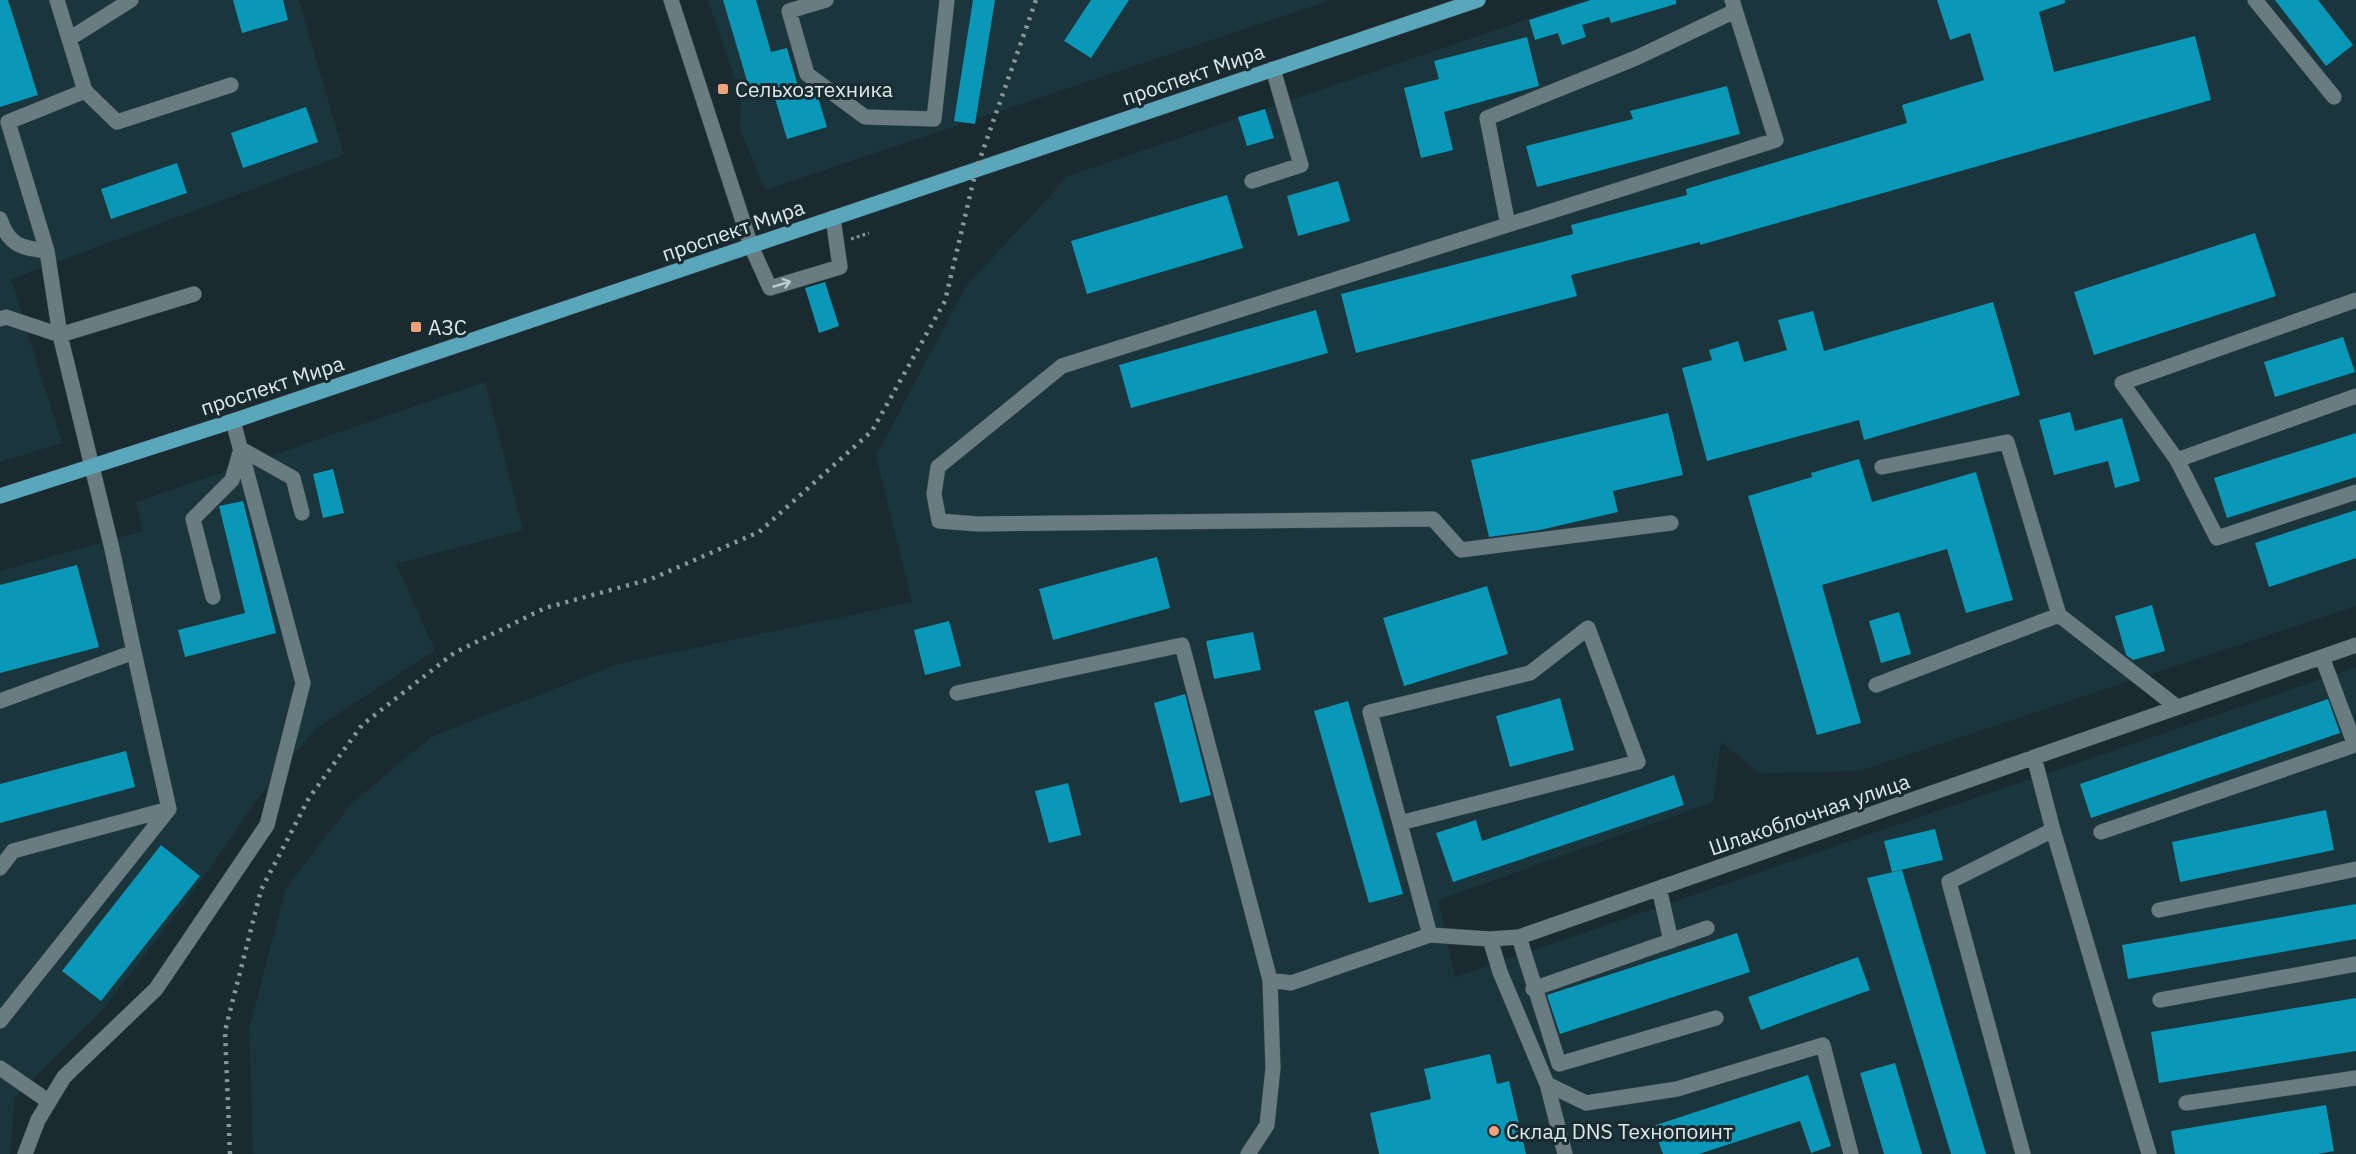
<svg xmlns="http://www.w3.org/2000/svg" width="2356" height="1154" font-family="'IBM Plex Sans',sans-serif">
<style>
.built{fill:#1b353c}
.building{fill:#0998b7}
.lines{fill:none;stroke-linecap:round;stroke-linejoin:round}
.minor-casing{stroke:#38464b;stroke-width:16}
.major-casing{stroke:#38464b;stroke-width:16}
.path{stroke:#849297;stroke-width:3;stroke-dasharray:3 3;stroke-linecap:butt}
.minor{stroke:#687c82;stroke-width:15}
.major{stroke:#5aa7bc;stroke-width:15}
.rail{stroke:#89969b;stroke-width:4.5;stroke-dasharray:3 6;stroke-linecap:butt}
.oneway{stroke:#c0cdd2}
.poi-dot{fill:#f0a27a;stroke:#192b30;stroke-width:2}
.labels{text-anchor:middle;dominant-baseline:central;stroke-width:6;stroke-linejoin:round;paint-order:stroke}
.street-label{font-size:21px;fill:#dee8ec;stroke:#192b30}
.poi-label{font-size:21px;fill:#dee8ec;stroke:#192b30;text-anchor:start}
</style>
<rect width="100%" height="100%" fill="#192b30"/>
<path class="built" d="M0,0H299L344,155L11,279L62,443L0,462Z
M708,0H1331L765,190L740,129L741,98Z
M1584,0H2356V606L1859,771L1760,773L1721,742L1713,802L1438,900L1455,977L2356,667V1154H253L249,1029L286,888L352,803L431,737L618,664L912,602L876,456L965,288L1068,176Z
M485,382L523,530L396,564L435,650L315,729L255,802L204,877L101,1012L15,1097L10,1154H0V571L143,531L136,502Z"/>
<path class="building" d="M0,0H8L38,95L0,107Z
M233,0H283L288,20L242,33Z
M723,0H756L771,52L787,48L800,93L812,90L817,94L827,127L787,139L771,85L750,91Z
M973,0H995L975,124L954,121Z
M1091,0H1129L1091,58L1064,41Z
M1591,0H1676V4L1611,23L1609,17L1582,25L1586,37L1562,45L1558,33L1535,40L1529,20Z
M1937,0H2065V3L2039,12L2054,72L2195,36L2211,100L1700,245V242L1571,275L1577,296L1356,353L1341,294L1573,234L1571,225L1687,195L1686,189L1907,123L1902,105L1984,80L1970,33L1950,40Z
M2275,0H2318L2353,45L2326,66Z
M1527,37L1539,86L1444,112L1453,150L1421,158L1404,88L1439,79L1434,61Z
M1727,86L1740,134L1537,187L1526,146L1633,119L1630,111Z
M306,107L318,142L243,168L231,133Z
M1265,109L1274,138L1247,146L1238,117Z
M177,163L187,193L111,219L101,189Z
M1338,181L1350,221L1298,236L1287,196Z
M1227,195L1243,248L1087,294L1071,241Z
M2255,233L2276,296L2094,355L2074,292Z
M825,282L839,326L819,333L805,288Z
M1993,302L2020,395L1864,440L1859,420L1707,461L1682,368L1712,360L1709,350L1738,341L1744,362L1787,350L1778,320L1813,311L1824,351Z
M1316,310L1328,353L1131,408L1119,365Z
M2343,337L2355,372L2275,397L2264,362Z
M2070,412L2075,431L2122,418L2140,481L2115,488L2108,461L2054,475L2039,420Z
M1668,413L1683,475L1613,491L1618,512L1540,530L1489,537L1471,460Z
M2356,433V477L2227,518L2214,478Z
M1859,459L1872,502L1976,472L2013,600L1966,613L1947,549L1822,585L1861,723L1817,735L1748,496L1812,477L1811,473Z
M333,469L344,513L323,518L313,474Z
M243,501L276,633L185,657L178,630L245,613L219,506Z
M2356,510V558L2269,587L2255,543Z
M1157,557L1170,608L1053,640L1039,589Z
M77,565L99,647L0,673V585Z
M1487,586L1508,654L1404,686L1383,618Z
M2152,605L2165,651L2133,660L2126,655L2115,616Z
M1899,612L1911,654L1881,663L1869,621Z
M949,621L961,666L925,675L914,630Z
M1253,632L1261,670L1214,679L1206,641Z
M1185,694L1211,795L1180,803L1154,703Z
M1560,698L1574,750L1510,767L1496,716Z
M2328,699L2340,733L2091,818L2080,784Z
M1348,701L1403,894L1369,903L1314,711Z
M126,751L135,787L0,823V784Z
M1674,775L1684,805L1453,882L1436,833L1476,820L1482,841Z
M1068,783L1081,835L1049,843L1035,791Z
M2326,810L2334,850L2180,882L2172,842Z
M1935,829L1943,860L1892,872L1884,841Z
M161,845L200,876L101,1001L62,971Z
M1902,870L1986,1154H1951L1867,878Z
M2356,904V939L2128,979L2122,945Z
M1737,933L1750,972L1560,1034L1547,995Z
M1858,957L1870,990L1761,1030L1748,997Z
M2356,998V1051L2159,1083L2151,1032Z
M1490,1054L1497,1084L1509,1081L1526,1154H1379L1370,1113L1431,1099L1424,1069Z
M1895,1063L1922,1154H1884L1860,1073Z
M1808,1075L1831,1146L1811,1153L1800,1121L1699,1154H1663L1653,1126Z
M2326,1105L2334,1151L2318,1154H2175L2171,1131Z"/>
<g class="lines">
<defs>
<path id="minor" d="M57,0L85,91
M671,0L751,246L770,288L840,267L833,218
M826,0L789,11L807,74L865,117L934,119L947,0
M2255,0L2334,97
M69,39L131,0
M1252,181L1301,165L1273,69
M0,219C9,246 22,248 47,251
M1508,225L1487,118L1636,58L1735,11
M2356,300L2122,383L2177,460L2217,538L2356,492
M0,319L6,317L60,335L194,294
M2177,460L2356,396
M1882,467L2007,442L2059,615L2177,707
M1671,523L1461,550L1433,519L978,524L939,521L934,494L938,467L1062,366L1776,140L1732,0
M213,597L193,519L232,480L241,449L293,478L302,513
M1876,685L2059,615
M957,693L1182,645L1270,980L1273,1068L1267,1125L1248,1154
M0,701L134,652L112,549L60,335L47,251L8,122L85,91L117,122L231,85
M1400,823L1638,762L1588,628L1530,673L1370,712L1430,935
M2053,830L2149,1154
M2101,832L2355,745L2322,657
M0,868L13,851L169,809L134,652
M1659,888L1671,941
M2159,910L2356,869
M1519,937L1559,1064L1716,1018
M1490,939L1500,972L1547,1084L1565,1154
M1270,980L1291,983L1430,935L1490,939L1519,937L2356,645
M1533,989L1707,928
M2160,1000L2356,964
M0,1021L169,809
M0,1068L48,1101
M1547,1084L1586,1103L1677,1089L1823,1045L1851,1154
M2186,1103L2356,1078
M25,1154L38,1120L64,1077L156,989L267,825L303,683L233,421
M2023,1154L1949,882L2053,830L2034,757"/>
<path id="major" d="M0,496L233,421L1478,0"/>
</defs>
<use href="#minor" class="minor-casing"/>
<use href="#major" class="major-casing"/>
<path class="path" d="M851,239L869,233"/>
<use href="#minor" class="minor"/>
<use href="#major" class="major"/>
<path class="rail" d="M230,1154L225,1031L261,890L309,798L362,725L454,653L545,608L651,579L759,532L872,431L945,301L976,170L1036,0"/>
</g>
<defs><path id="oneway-shaft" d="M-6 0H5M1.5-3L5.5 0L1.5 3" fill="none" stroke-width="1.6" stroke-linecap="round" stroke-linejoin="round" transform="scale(1.5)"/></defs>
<use class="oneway" href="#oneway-shaft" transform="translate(782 284) rotate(-17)"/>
<g class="poi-dot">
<rect x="717" y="83" width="12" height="12" rx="3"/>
<rect x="410" y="321" width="12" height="12" rx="3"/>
<circle cx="1494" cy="1131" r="6"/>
</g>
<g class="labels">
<g class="street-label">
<text transform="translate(1193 74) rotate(-19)">проспект Мира</text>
<text transform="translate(733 230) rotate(-19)">проспект Мира</text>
<text transform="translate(272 385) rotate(-18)">проспект Мира</text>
<text transform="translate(1809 814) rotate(-19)">Шлакоблочная улица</text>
</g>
<g class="poi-label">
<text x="735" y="89">Сельхозтехника</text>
<text x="428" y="327">АЗС</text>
<text x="1506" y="1131">Склад DNS Технопоинт</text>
</g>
</g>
</svg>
